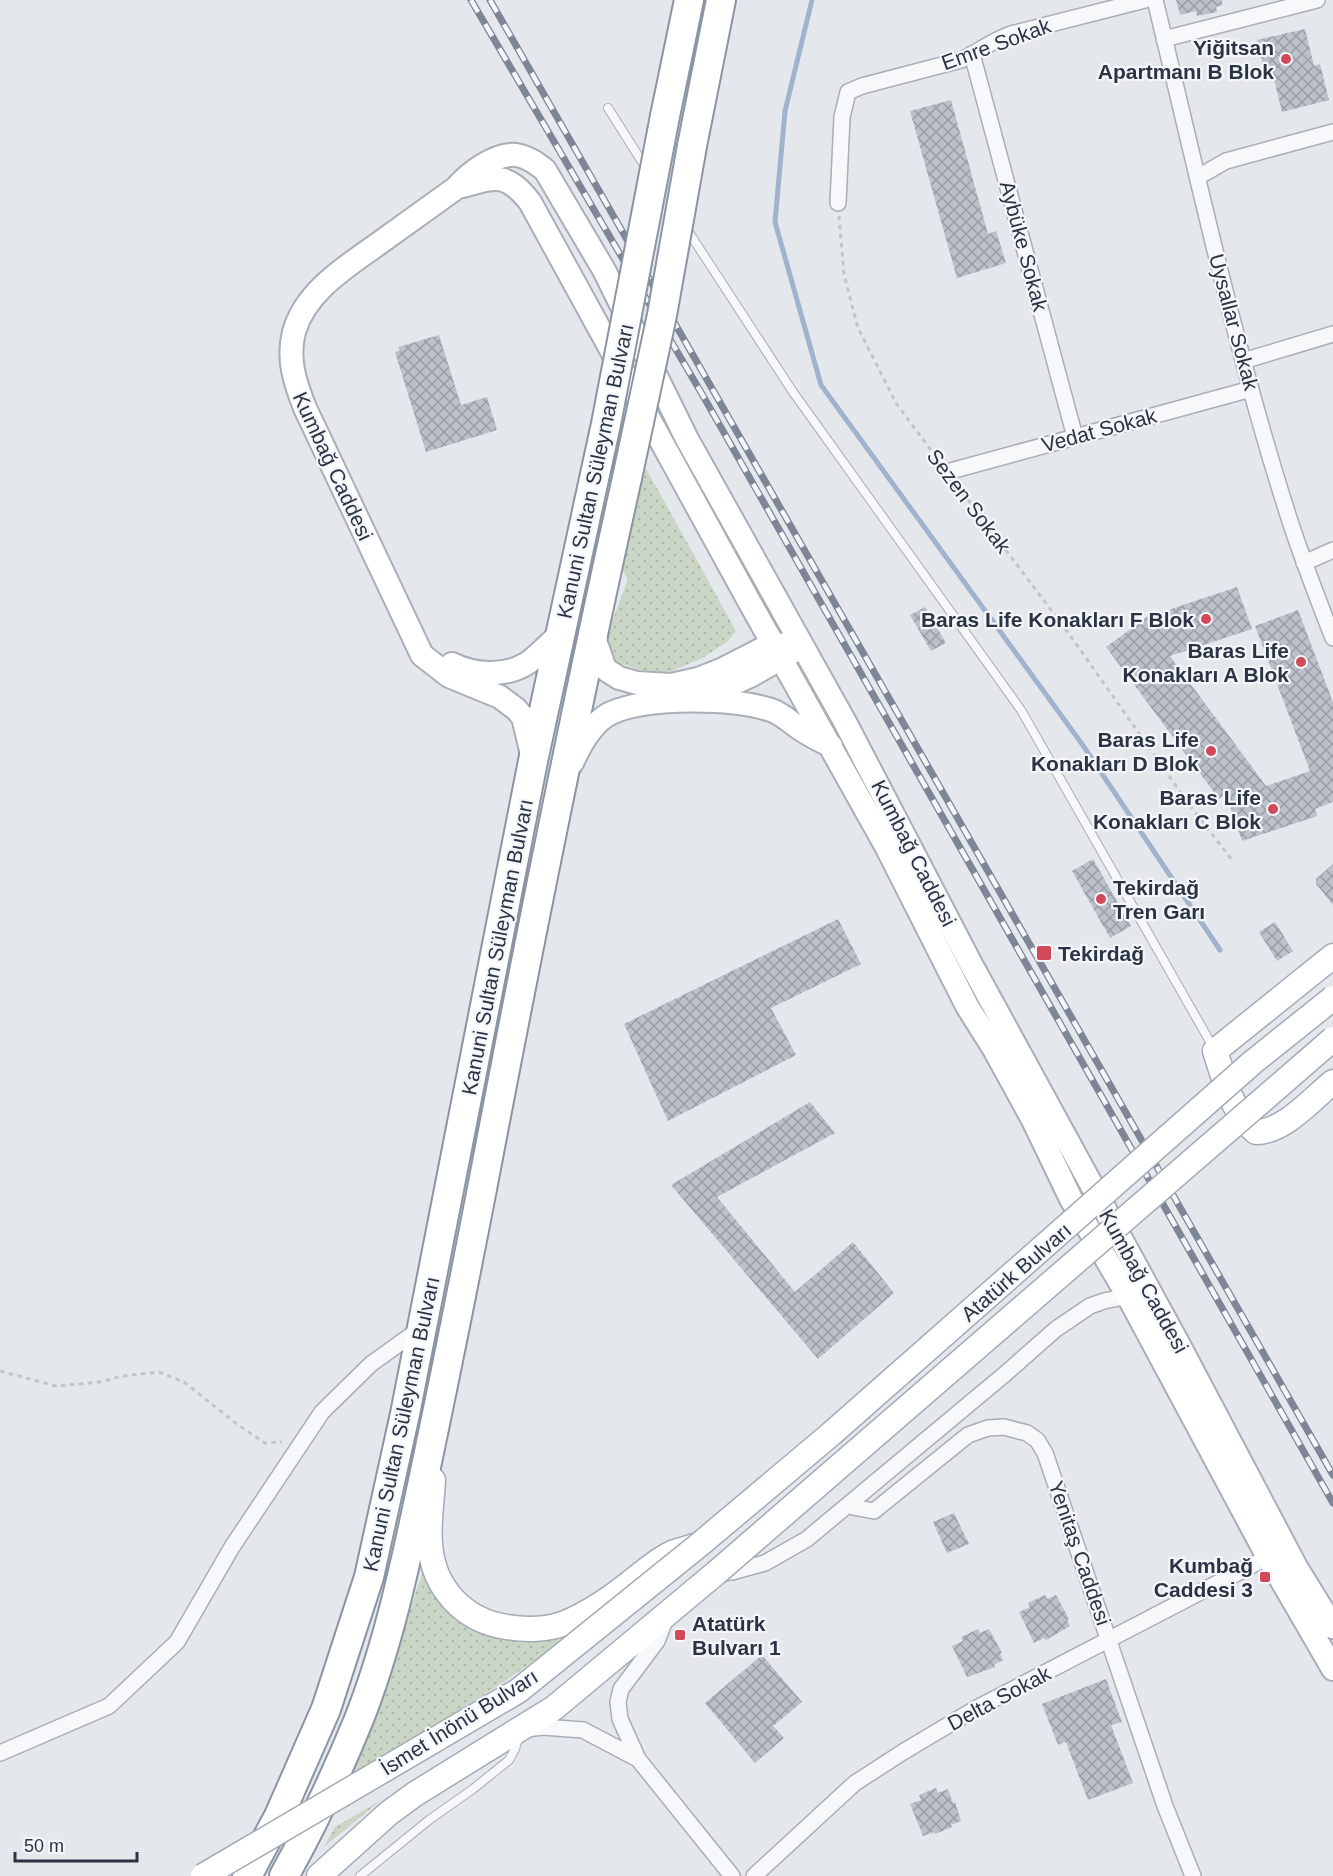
<svg xmlns="http://www.w3.org/2000/svg" width="1333" height="1876" font-family="Arial,sans-serif">
<style>
.grass{fill:url(#grass-dots)}
.lines{fill:none;stroke-linecap:round;stroke-linejoin:round}
.stream{stroke:#9fb4cc;stroke-width:5}
.building{fill:url(#building-cross-hatch)}
.lane-casing{stroke:#a9aeb7;stroke-width:10}
.street-casing{stroke:#a9aeb7;stroke-width:18}
.secondary-casing{stroke:#a9aeb7;stroke-width:26}
.primary-casing{stroke:#a3abb8;stroke-width:27}
.highway-casing{stroke:#8b94a3;stroke-width:32}
.path{stroke:#c2c5cb;stroke-width:3;stroke-dasharray:4.5 4.5;stroke-linecap:butt}
.lane{stroke:#f7f8fa;stroke-width:8}
.street{stroke:#f7f8fa;stroke-width:15}
.secondary{stroke:#fff;stroke-width:22}
.primary{stroke:#fff;stroke-width:24}
.highway{stroke:#fff;stroke-width:28}
.rail-casing{stroke:#7d8696;stroke-width:7}
.rail{stroke:#f4f6f9;stroke-width:4.5;stroke-dasharray:14;stroke-linecap:butt}
.primary-bridge-casing{stroke:#a3abb8;stroke-width:27;stroke-linecap:butt}
.highway-bridge-casing{stroke:#8b94a3;stroke-width:32;stroke-linecap:butt}
.primary-bridge{stroke:#fff;stroke-width:24}
.highway-bridge{stroke:#fff;stroke-width:28}
.poi-dot{fill:#d1495b;stroke:#f4f6f9;stroke-width:2}
.labels{text-anchor:middle;dominant-baseline:central;stroke-width:4.5;stroke-linejoin:round;paint-order:stroke}
.street-label{font-size:21px;fill:#2b3445;stroke:#f4f6f9}
.poi-label{font-size:21px;font-weight:bold;fill:#2b3445;stroke:#f4f6f9;text-anchor:end}
</style>
<defs>
<pattern id="grass-dots" width="8" height="8" patternUnits="userSpaceOnUse" patternTransform="scale(1.5)"><rect width="8" height="8" fill="#c9d6c5"/><path d="M2 2h.1M6 6h.1" fill="none" stroke="#adb8ab" stroke-width="1.8" stroke-linecap="round"/></pattern>
<pattern id="building-cross-hatch" width="8" height="8" patternUnits="userSpaceOnUse" patternTransform="scale(1.5)"><rect width="8" height="8" fill="#bbc0ca"/><path d="M0 0l8 8M0 8l8-8" fill="none" stroke="#989da6"/></pattern>
</defs>
<rect width="100%" height="100%" fill="#e4e7ec"/>
<path class="grass" d="M643,463L736,631L728,641L704,657L670,672L640,670L613,661L605,641L628,579L614,558Z
M426,1564L458,1619L567,1632L545,1653L498,1686L352,1776L380,1706L416,1591Z
M380,1801L324,1847L335,1827Z"/>
<g class="lines">
<path class="stream" d="M812,0L785,111L775,222L821,385L1082,744L1220,950"/>
</g>
<path class="building" d="M1176,0H1222V5L1216,7L1217,12L1197,16L1196,11L1180,15Z
M1305,29L1314,66L1320,64L1329,100L1282,112L1273,75L1266,76L1257,40Z
M951,100L988,234L996,231L1006,263L957,278L910,111Z
M439,335L461,405L487,397L497,430L426,452L395,352L400,351L398,347Z
M1237,587L1252,629L1170,656L1266,786L1310,771L1255,626L1298,610L1333,702V802L1315,809L1317,816L1242,841L1226,794L1219,799L1106,647L1147,617Z
M925,607L946,643L931,651L910,615Z
M1093,859L1131,926L1110,938L1072,871Z
M1333,864V905L1316,884V879Z
M838,919L861,964L771,1008L796,1055L668,1121L624,1024Z
M1275,922L1293,951L1277,961L1259,932Z
M810,1102L835,1133L717,1197L795,1292L853,1242L894,1293L818,1359L671,1185Z
M954,1513L969,1544L947,1553L933,1522Z
M1045,1595L1047,1599L1056,1595L1069,1619L1067,1620L1070,1626L1046,1640L1044,1638L1034,1643L1019,1612L1030,1607L1028,1603Z
M978,1629L980,1633L989,1629L1002,1653L1000,1654L1003,1660L994,1665L995,1667L967,1677L952,1646L963,1641L961,1637Z
M762,1655L802,1702L773,1726L784,1738L755,1763L705,1703Z
M1106,1679L1122,1722L1111,1725L1133,1783L1088,1800L1066,1742L1058,1745L1042,1704Z
M936,1788L938,1793L948,1789L953,1803L955,1802L961,1821L951,1825L952,1827L935,1834L934,1832L923,1836L910,1804L921,1800L919,1795Z"/>
<g class="lines">
<defs>
<path id="lane" d="M608,108L646,168
M686,228L793,392L1021,710L1213,1047
M360,1876L429,1820L473,1789L509,1760L515,1749L519,1736"/>
<path id="street" d="M1155,0C1197,172 1234,346 1288,515C1301,556 1317,597 1333,638
M1164,39L1317,0
M972,54L1075,437
M1198,177L1226,161L1333,132
M838,203L842,117L848,92L862,86L961,60C978,52 993,40 1011,34L1145,0
M1243,361L1333,334
M947,472L1251,389
M1304,563L1333,550
M850,1503L853,1507L874,1511L968,1435L988,1428L1004,1427L1027,1433L1037,1440L1045,1453L1165,1806L1193,1876
M719,1573L732,1572L765,1563L807,1539L1005,1374L1056,1329L1090,1306L1104,1301L1128,1296
M666,1618L657,1641L621,1689L618,1702L620,1719L638,1759L732,1876
M526,1729L543,1727L583,1730L638,1759
M0,1753L109,1706L177,1642L232,1547L322,1412L371,1364L421,1328
M754,1876L855,1783L903,1752L975,1709L1268,1557"/>
<path id="secondary" d="M463,186C497,176 507,173 530,202L750,603L887,848L967,1006L994,1049L1033,1120L1071,1199L1128,1296L1268,1557L1333,1669
M595,630L596,643L605,669L619,678L637,683L671,685L698,679L721,670L772,644L785,645
M452,664C474,675 504,677 526,664C535,659 553,640 562,632
M698,700L752,675L794,651
M532,755L523,717L516,709L500,697L449,676L422,655L305,408C295,383 287,359 294,332C306,289 351,264 385,239C409,222 432,205 456,188C469,173 495,153 516,155C528,157 536,163 545,170L604,270L687,439L845,722L971,964L1179,1345L1296,1567L1333,1627
M572,763C580,745 592,722 611,713C649,696 733,698 771,710C783,714 792,724 802,730C811,736 821,741 831,746"/>
<path id="primary" d="M1333,956L1215,1051C1225,1081 1231,1111 1256,1132C1284,1132 1312,1099 1333,1082
M433,1480C432,1501 428,1523 430,1544C433,1588 464,1621 507,1627C525,1630 548,1630 565,1623C589,1613 611,1598 631,1582C644,1572 657,1560 672,1553C679,1550 687,1549 694,1546
M319,1876L389,1813L415,1794L554,1708L716,1573"/>
<path id="highway" d="M665,116L689,0
M692,146L721,0
M247,1876L279,1816L326,1709L369,1577L405,1414L533,761L589,502
M284,1876C312,1826 337,1773 359,1719C389,1643 406,1561 423,1481C445,1377 466,1272 486,1168C530,937 576,707 627,478"/>
</defs>
<use href="#lane" class="lane-casing"/>
<use href="#street" class="street-casing"/>
<use href="#secondary" class="secondary-casing"/>
<use href="#primary" class="primary-casing"/>
<use href="#highway" class="highway-casing"/>
<path class="path" d="M839,216L844,274L858,328L896,403L939,461
M957,485L1072,638L1188,803L1232,860
M0,1371L56,1386L100,1382L122,1376L159,1372L184,1382L238,1425L265,1443L282,1442"/>
<use href="#lane" class="lane"/>
<use href="#street" class="street"/>
<use href="#secondary" class="secondary"/>
<use href="#primary" class="primary"/>
<use href="#highway" class="highway"/>
<defs>
<path id="rail" d="M471,0L702,394L1333,1503
M490,0L1333,1475"/>
</defs>
<use href="#rail" class="rail-casing"/>
<use href="#rail" class="rail"/>
<defs>
<path id="primary-bridge" d="M716,1573L1333,1039
M203,1876L518,1691L699,1545L831,1434L1253,1062L1333,998"/>
<path id="highway-bridge" d="M627,478L662,315L692,146
M589,502L606,424L665,116"/>
</defs>
<use href="#primary-bridge" class="primary-bridge-casing"/>
<use href="#highway-bridge" class="highway-bridge-casing"/>
<use href="#primary-bridge" class="primary-bridge"/>
<use href="#highway-bridge" class="highway-bridge"/>
</g>
<g class="poi-dot">
<circle cx="1286" cy="59" r="6"/>
<circle cx="1206" cy="619" r="6"/>
<circle cx="1301" cy="662" r="6"/>
<circle cx="1211" cy="751" r="6"/>
<circle cx="1273" cy="809" r="6"/>
<circle cx="1101" cy="899" r="6"/>
<rect x="1036" y="945" width="16" height="16" rx="3"/>
<rect x="1259" y="1571" width="12" height="12" rx="3"/>
<rect x="674" y="1629" width="12" height="12" rx="3"/>
</g>
<g class="labels">
<g class="street-label">
<text transform="translate(996 44) rotate(-20)">Emre Sokak</text>
<text transform="translate(1024 246) rotate(75)">Aybüke Sokak</text>
<text transform="translate(1234 322) rotate(75)">Uysallar Sokak</text>
<text transform="translate(1099 430) rotate(-15)">Vedat Sokak</text>
<text transform="translate(333 466) rotate(65)">Kumbağ Caddesi</text>
<text transform="translate(595 471) rotate(-78)">Kanuni Sultan Süleyman Bulvarı</text>
<text transform="translate(969 501) rotate(53)">Sezen Sokak</text>
<text transform="translate(914 853) rotate(63)">Kumbağ Caddesi</text>
<text transform="translate(497 947) rotate(-79)">Kanuni Sultan Süleyman Bulvarı</text>
<text transform="translate(1016 1272) rotate(-41)">Atatürk Bulvarı</text>
<text transform="translate(1144 1281) rotate(61)">Kumbağ Caddesi</text>
<text transform="translate(401 1424) rotate(-78)">Kanuni Sultan Süleyman Bulvarı</text>
<text transform="translate(1080 1553) rotate(71)">Yenitaş Caddesi</text>
<text transform="translate(999 1698) rotate(-28)">Delta Sokak</text>
<text transform="translate(459 1722) rotate(-32)">İsmet İnönü Bulvarı</text>
</g>
<g class="poi-label">
<text x="1274" y="47">Yiğitsan<tspan x="1274" dy="24">Apartmanı B Blok</tspan></text>
<text x="1194" y="619">Baras Life Konakları F Blok</text>
<text x="1289" y="650">Baras Life<tspan x="1289" dy="24">Konakları A Blok</tspan></text>
<text x="1199" y="739">Baras Life<tspan x="1199" dy="24">Konakları D Blok</tspan></text>
<text x="1261" y="797">Baras Life<tspan x="1261" dy="24">Konakları C Blok</tspan></text>
<text x="1113" y="887" text-anchor="start">Tekirdağ<tspan x="1113" dy="24">Tren Garı</tspan></text>
<text x="1058" y="953" text-anchor="start">Tekirdağ</text>
<text x="1253" y="1565">Kumbağ<tspan x="1253" dy="24">Caddesi 3</tspan></text>
<text x="692" y="1623" text-anchor="start">Atatürk<tspan x="692" dy="24">Bulvarı 1</tspan></text>
</g>
</g>
<path d="M15 1852v9h122v-9" fill="none" stroke="#2b3445" stroke-width="3"/>
<text x="24" y="1852" font-size="18" fill="#2b3445" stroke="#f4f6f9" stroke-width="4.5" paint-order="stroke">50 m</text>
</svg>
